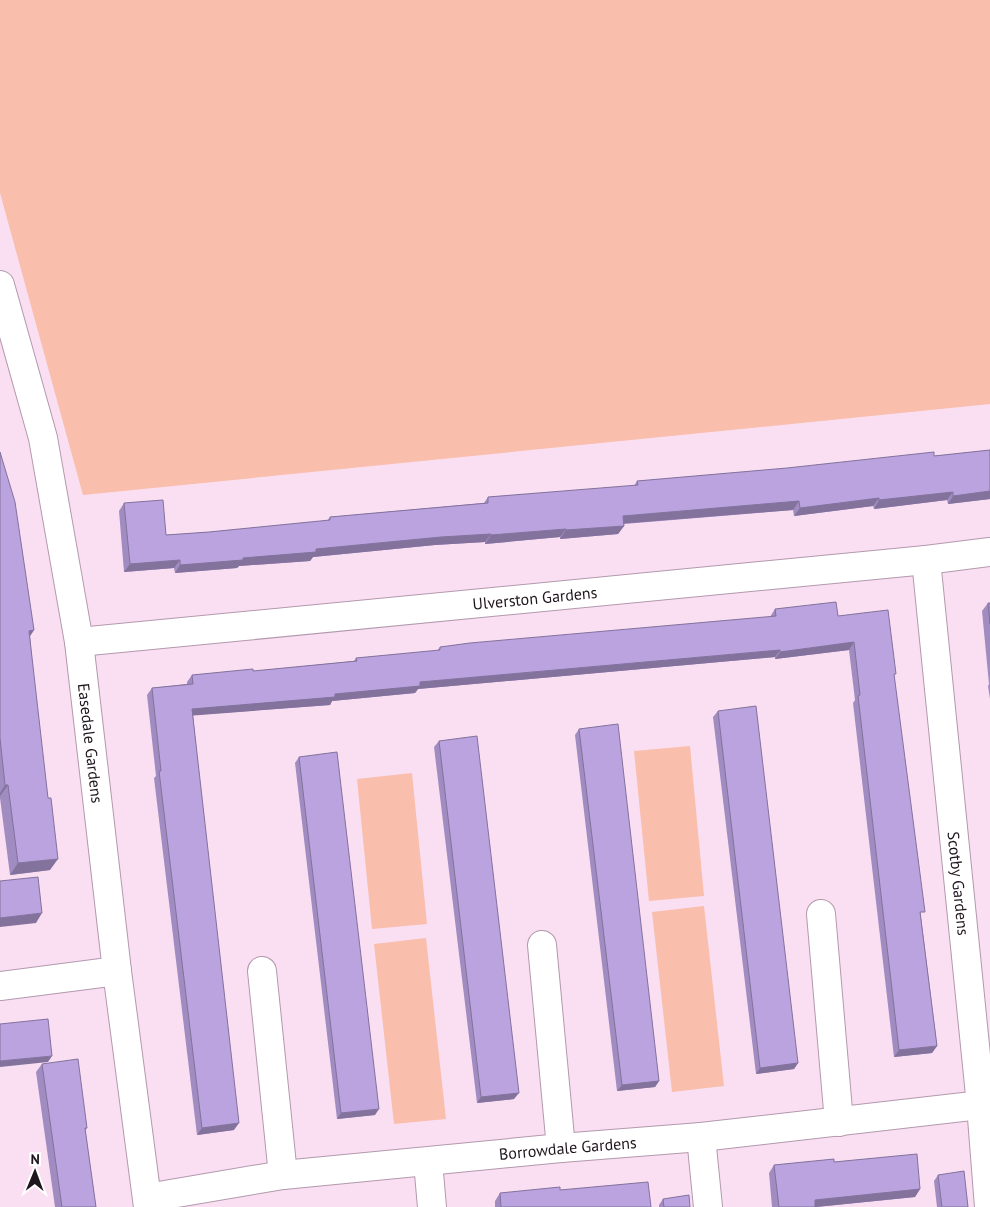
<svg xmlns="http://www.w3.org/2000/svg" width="990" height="1207" font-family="'PT Sans',sans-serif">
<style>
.green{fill:#f9beac}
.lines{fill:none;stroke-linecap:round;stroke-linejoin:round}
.minor-casing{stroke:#b299ad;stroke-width:30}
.minor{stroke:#fff;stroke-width:28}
.wall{fill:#a08cc0}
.shaded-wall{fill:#82729c}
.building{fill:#baa3df;stroke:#82729c}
.labels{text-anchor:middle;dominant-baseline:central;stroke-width:4.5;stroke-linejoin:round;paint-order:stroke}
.street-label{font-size:16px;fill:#1f161d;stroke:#fff}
</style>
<rect width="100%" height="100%" fill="#fadff3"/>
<path class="green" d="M0,0H990V404L83,495L0,193Z
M690,746L704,896L649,901L634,751Z
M412,773L427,924L372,929L357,779Z
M704,906L724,1086L672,1092L652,912Z
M426,938L446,1119L394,1124L374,944Z"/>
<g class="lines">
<defs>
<g id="minor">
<path id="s1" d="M0,285L43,438L79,642L117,971L148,1207"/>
<path id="s2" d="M926,560L981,1105L989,1207"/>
<path id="s3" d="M79,642L926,560L990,552"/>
<path d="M821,914L839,1122"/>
<path d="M542,945L561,1148"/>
<path d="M262,971L283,1175"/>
<path d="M0,986L117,971"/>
<path d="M701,1137L708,1207"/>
<path d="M428,1162L432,1207"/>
<path id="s4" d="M147,1198L283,1175L561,1148L701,1137L990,1104"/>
</g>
</defs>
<use href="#minor" class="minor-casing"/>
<use href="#minor" class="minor"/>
</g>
<path class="wall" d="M990,450V499L948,504L947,500L874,509L873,506L794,516L793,510L624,524V526L618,534L560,539V537L485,544V542L435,545L313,557L310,561L239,566L237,568L175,573L174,568L124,572L119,511L124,503L166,535L209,532L327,521L330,517L484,503L488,497L634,486L637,481L934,456Z
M0,452L34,630L30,636L50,870L10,875L0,798Z
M988,603H990V699L988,686L989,684L982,611Z
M775,609L838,616L894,677L921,917L937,1046L932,1053L894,1057L853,703L855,700L849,650L775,659V657L418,689L415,693L332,701L330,705L193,715L234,1130L197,1135L154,778L156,776L147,695L152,688L187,684V682L192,675L253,671L354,661L356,658L437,651L440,647L770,617Z
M718,711L798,1063L794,1069L756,1074L713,717Z
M579,729L659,1081L655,1087L617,1091L575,735Z
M439,741L514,1099L477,1103L434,747Z
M299,757L375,1115L337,1119L295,763Z
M42,1064L87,1128L85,1131L96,1207H55L36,1072Z
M834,1162L920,1189L915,1197L816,1207H772L769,1173L774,1165Z
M938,1175L968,1207H937L934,1181Z
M560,1190L651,1207H495V1201L500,1193Z
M663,1199L690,1207H659V1205Z"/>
<path class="shaded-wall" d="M990,491V499L948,504L953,496Z
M953,492L947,500L874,509L879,500Z
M879,498L873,506L794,516L800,508Z
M799,501L793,510L617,524L623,516Z
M624,526L618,534L560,539L566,530Z
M566,529L560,537L485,544L491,535Z
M491,534L485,542L435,545L313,557L310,561L239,566L237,568L175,573L180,565L316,549L441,537Z
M180,560L174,568L124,572L130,564Z
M34,630L26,642L29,631Z
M854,642L849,650L775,659L780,652Z
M780,650L775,657L418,689L415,693L332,701L330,705L187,716L192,709L335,694L420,682Z
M5,785H8L0,796V793Z
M58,859L50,870L10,875L18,863Z
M42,913L36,923L0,927V918Z
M937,1046L932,1053L894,1057L899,1050Z
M52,1056L48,1062L0,1067V1061Z
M798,1063L794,1069L756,1074L760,1068Z
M659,1081L655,1087L617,1091L622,1085Z
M519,1093L514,1099L477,1103L481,1097Z
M379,1109L375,1115L337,1119L341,1113Z
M239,1123L234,1130L197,1135L202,1128Z
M920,1189L915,1197L816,1207H810L815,1200Z"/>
<path class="building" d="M990,450V491L953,496V492L879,500V498L800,508L799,501L623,516L624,526L566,530V529L491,535V534L441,537L316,549V552L243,558V560L180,565V560L130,564L124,503L163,500L166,535L209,532L330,520V517L488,503V497L638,485L637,481L787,468L934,452V456Z
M0,452L15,502L34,630L29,631L48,798H51L58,859L18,863L8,785H5L0,738Z
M836,602L838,616L888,610L896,674H894L925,912H920L937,1046L899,1050L858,696L860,695L854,642L780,652V650L420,682V686L335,694V697L192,709L239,1123L202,1128L159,771H161L152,688L193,684L192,675L253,669V671L357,661L356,658L440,650V647L470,643L776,616L775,609Z
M988,603H990V624Z
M756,706L798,1063L760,1068L718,711Z
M618,724L659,1081L622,1085L579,729Z
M477,736L519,1093L481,1097L439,741Z
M337,752L379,1109L341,1113L299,757Z
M38,877L42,913L0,918V881Z
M48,1019L52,1056L0,1061V1024Z
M78,1059L87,1128H85L96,1207H62L42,1064Z
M917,1154L920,1189L815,1200V1207H779L774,1165L834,1159V1162Z
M964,1171L968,1207H942L938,1175Z
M648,1182L651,1207H501L500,1193L560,1187V1190Z
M689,1195L690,1207H664L663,1199Z"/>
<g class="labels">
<g class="street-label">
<text stroke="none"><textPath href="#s3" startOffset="458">Ulverston Gardens</textPath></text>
<text stroke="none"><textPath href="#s1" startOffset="468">Easedale Gardens</textPath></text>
<text stroke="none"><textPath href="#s2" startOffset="325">Scotby Gardens</textPath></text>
<text stroke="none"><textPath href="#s4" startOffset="424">Borrowdale Gardens</textPath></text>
</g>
</g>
<g transform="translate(35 1172) rotate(1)" stroke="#ffffff" stroke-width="4" paint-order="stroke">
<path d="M0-4L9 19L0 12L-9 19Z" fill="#1f161d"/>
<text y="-8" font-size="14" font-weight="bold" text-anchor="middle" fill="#1f161d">N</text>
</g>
</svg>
